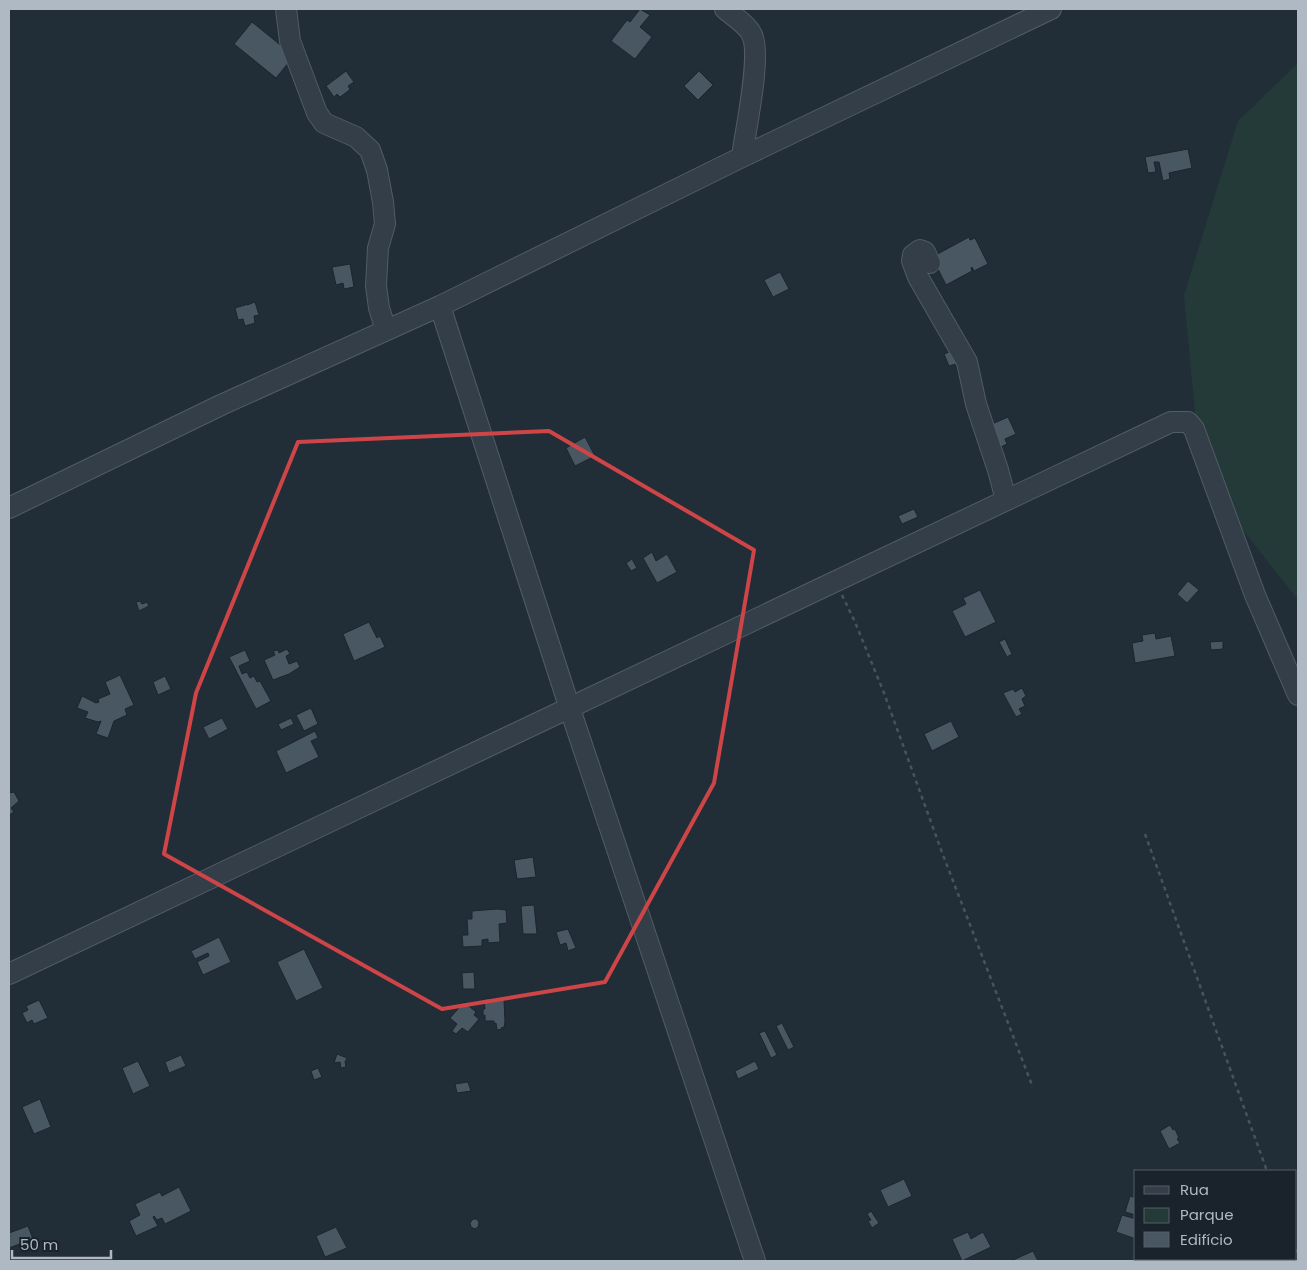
<svg xmlns="http://www.w3.org/2000/svg" width="1307" height="1270" font-family="Poppins,sans-serif">
<style>
.green{fill:#243a39}
.building{fill:#495763;stroke:#1c252e}
.lines{fill:none;stroke-linecap:round;stroke-linejoin:round}
.minor-casing{stroke:#515c65;stroke-width:22}
.path{stroke:#425757;stroke-width:2.5;stroke-dasharray:4 4;stroke-linecap:butt}
.minor{stroke:#343e48;stroke-width:20}
.marked{fill:none;stroke:#ce4547;stroke-width:4;stroke-linejoin:round}
</style>
<rect width="100%" height="100%" fill="#212d37"/>
<path class="green" d="M1298,63V600L1235,520L1195,413L1184,295L1238,121Z"/>
<path class="building" d="M640,9L650,15L640,27L652,37L635,59L611,41L627,20L630,22Z
M252,22L294,56L276,78L234,44Z
M346,71L354,82L348,86L350,89L347,92L340,97L337,94L334,97L326,86Z
M699,71L713,85L698,100L684,86Z
M1188,149L1192,168L1169,173L1170,179L1163,181L1159,162H1154L1156,172L1148,173L1145,157Z
M969,237L970,240L975,238L988,264L974,271L972,267L971,268L972,271L946,285L932,257Z
M350,264L354,287L344,289L343,283L336,285L332,267Z
M780,272L789,289L773,297L764,280Z
M255,302L259,315L254,316L255,323L245,326L243,319L238,320L235,308L245,305L244,304L247,305Z
M954,350L959,363L949,366L944,354Z
M1008,417L1016,434L1005,439L1007,444L999,448L990,425Z
M585,437L595,456L575,466L566,448Z
M914,509L918,517L902,524L898,516Z
M652,552L656,561L667,554L677,572L657,583L643,558Z
M632,559L637,568L631,571L626,563Z
M1188,581L1199,590L1187,603L1177,594Z
M980,590L996,622L965,637L952,611L966,604L963,598Z
M140,601L142,604L147,602L149,606L139,611L136,602Z
M369,622L377,638L380,636L385,647L354,661L343,634Z
M1155,633L1156,639L1171,636L1175,656L1135,663L1132,643L1143,641L1142,635Z
M1005,639L1012,654L1007,657L999,642Z
M1223,641V649L1211,650L1210,642Z
M287,649L290,654L286,656L289,664L297,661L300,667L289,674L273,680L264,660L275,655L273,651L278,650L279,653Z
M245,650L250,661L239,666L242,674L247,672L250,678L254,676L257,682L260,681L271,701L256,709L229,657Z
M120,675L134,705L125,709L127,715L114,721L108,738L96,734L101,721L98,722L85,718L88,712L77,708L82,696L96,703L99,702L98,699L110,694L105,682Z
M165,676L171,689L158,695L153,682Z
M1022,688L1026,696L1022,699L1025,706L1019,709L1022,714L1016,717L1003,693L1013,689L1015,692Z
M311,708L318,724L304,731L296,715Z
M222,718L228,729L209,739L203,727Z
M291,718L294,724L281,730L278,724Z
M951,721L959,737L932,751L924,734Z
M315,731L318,738L311,741L319,757L286,773L276,751Z
M14,792L19,801L11,808L14,812L9,815V793Z
M533,857L536,877L517,879L514,860Z
M534,905L537,934H523L521,906Z
M497,909L506,910L507,923L499,924L500,942L488,943V939L482,940V946L463,947L462,935H468L467,919H472V911Z
M568,929L576,948L568,951L566,943L560,945L556,932Z
M219,937L231,962L203,975L197,962L209,956L208,953L195,959L191,951Z
M304,949L323,988L296,1001L277,962Z
M474,972L475,989H463L462,973Z
M484,999H504L505,1022L504,1027L501,1028L502,1029L497,1030L496,1023L494,1024V1021H485V1015L483,1016V1009H485Z
M39,1000L48,1018L34,1024L32,1020L27,1023L22,1013L28,1010L26,1006Z
M464,1002L476,1012L474,1015L479,1019L468,1032L462,1028L456,1034L452,1031L457,1024L450,1018Z
M782,1023L794,1047L788,1050L776,1026Z
M765,1031L777,1055L771,1058L759,1033Z
M337,1054L347,1058L345,1062L346,1067L341,1068L340,1062L334,1063Z
M181,1055L186,1066L169,1073L165,1062Z
M138,1061L150,1086L133,1094L122,1068Z
M755,1061L759,1069L738,1079L735,1071Z
M318,1068L322,1077L314,1080L311,1071Z
M468,1082L471,1091L457,1093L455,1084Z
M40,1099L51,1127L34,1134L22,1107Z
M1170,1125L1173,1130L1175,1129L1179,1138L1177,1139L1180,1143L1169,1149L1160,1131Z
M904,1179L912,1196L888,1207L880,1190Z
M179,1187L191,1211L165,1224L162,1218L157,1220L154,1216L153,1217L158,1226L136,1236L129,1221L140,1215L135,1204L160,1192L162,1196Z
M1130,1196L1136,1198V1215L1125,1212Z
M871,1211L879,1223L872,1228L868,1221L871,1220L867,1214Z
M1122,1215L1136,1219V1239L1116,1232Z
M473,1219H477L479,1223L478,1227L475,1229L471,1227L470,1223Z
M28,1226L33,1239L9,1248V1238L10,1237L9,1233Z
M336,1227L347,1248L325,1257L316,1236Z
M968,1232L971,1239L983,1232L991,1247L962,1261L952,1239Z
M1033,1251L1038,1261H1011Z"/>
<g class="lines">
<defs>
<path id="minor" d="M286,9L290,41L317,113L324,123L356,137L370,150L377,170L383,202L385,224L378,248L376,286L379,308L386,330
M725,9C733,16 748,25 752,35C762,55 745,132 742,157
M930,263L925,252L920,250L913,255L912,261L918,277L967,362L976,404L998,470L1006,500
M440,306L570,709L755,1261
M9,508L221,405L440,306L742,157L1051,9
M9,974L1171,422H1188L1194,429L1255,595L1298,695"/>
</defs>
<use href="#minor" class="minor-casing"/>
<path class="path" d="M842,595L855,622L884,693L943,855L1032,1085
M1145,834L1267,1171
M1296,1249L1298,1256"/>
<use href="#minor" class="minor"/>
</g>
<path class="marked" d="M549,431L754,550L714,783L605,982L442,1009L164,854L196,693L298,442Z"/>
<rect width="1307" height="1270" fill="none" stroke="#aeb9c4" stroke-width="20"/>
<rect x="1134" y="1170" width="162" height="90" fill="#1a232c" stroke="#555f69"/>
<rect x="1144" y="1186" width="25" height="8" fill="#343e48" stroke="#555f69"/>
<text x="1180" y="1195" font-size="15" fill="#aeb9c4">Rua</text>
<rect x="1144" y="1208" width="25" height="15" fill="#243a39" stroke="#555f69"/>
<text x="1180" y="1220" font-size="15" fill="#aeb9c4">Parque</text>
<rect x="1144" y="1232" width="25" height="15" fill="#495763" stroke="#555f69"/>
<text x="1180" y="1245" font-size="15" fill="#aeb9c4">Edifício</text>
<path d="M12 1250v8h99v-8" fill="none" stroke="#aeb9c4" stroke-width="2.5"/>
<text x="20" y="1250" font-size="15" fill="#aeb9c4" stroke="#1a232c" stroke-width="4" paint-order="stroke">50 m</text>
</svg>
